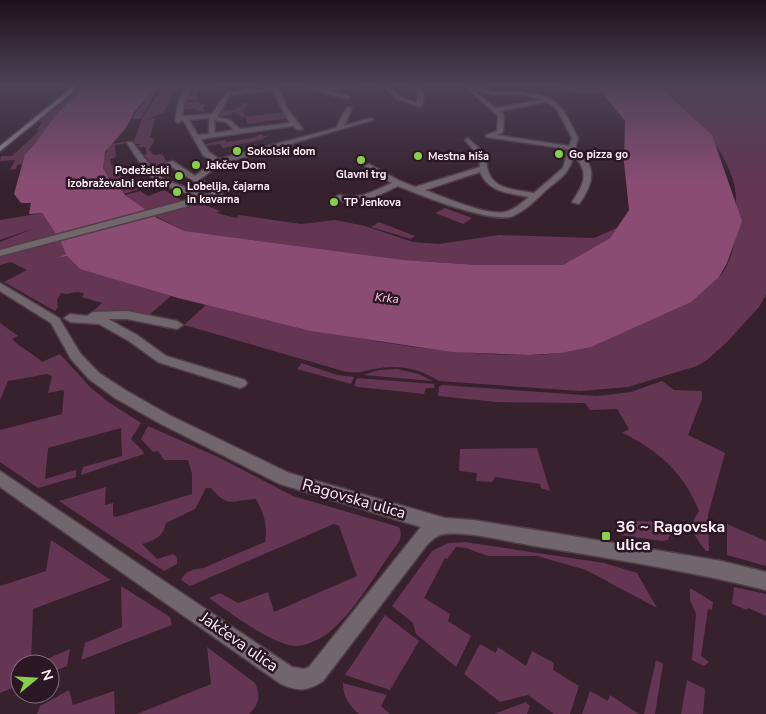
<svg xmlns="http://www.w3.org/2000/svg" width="766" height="714" font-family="'Nunito Sans',sans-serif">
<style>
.green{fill:#643653}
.water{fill:#8a4c73}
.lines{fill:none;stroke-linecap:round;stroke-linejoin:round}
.street-casing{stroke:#523e49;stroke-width:3}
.secondary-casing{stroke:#523e49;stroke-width:3}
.street{fill:#72666d;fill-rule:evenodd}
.secondary{fill:#9b8993;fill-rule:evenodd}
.poi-dot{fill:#87cf4a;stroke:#2c1724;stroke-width:2}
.labels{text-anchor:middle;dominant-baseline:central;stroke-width:5;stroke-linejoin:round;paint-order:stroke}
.far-poi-label{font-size:11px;font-weight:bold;fill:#fff0f8;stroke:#2c1724;text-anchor:start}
.far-water-label{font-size:12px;font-style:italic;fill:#ffc6e7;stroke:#2c1724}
.near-street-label{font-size:16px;fill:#fff0f8;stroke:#2c1724}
.near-poi-label{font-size:16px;font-weight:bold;fill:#fff0f8;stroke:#2c1724;text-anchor:start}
</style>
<rect width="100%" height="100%" fill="#36212d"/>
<path class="green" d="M81,84H84L81,91L56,114L34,145L25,154L22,164L17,165L16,169L10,170L15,160L0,161L1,156H12L39,131L37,130L42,122H37L75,94Z
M157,84H161L140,119H131Z
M164,84H183L178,86L164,112L148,119L158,118L155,119L150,137L155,139L149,150L154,155L162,154L169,165L162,167L164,170L161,171L174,181L158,173L159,172L144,155L147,154L145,147H137L141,144H135L134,141L142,119Z
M194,84H210V88L200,89L196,96L199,99L189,100L187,102H200V104L206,105L203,108L205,112L197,111L196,109H183L187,94Z
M596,84L604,95L579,93L561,88V85Z
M660,84H766V295L759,307L727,342L707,360L697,366L628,387L580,391L439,381C419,368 398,364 374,369C359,372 359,374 343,371L184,325L206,305C312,330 419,355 529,355C581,355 618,337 661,311C672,304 713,284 720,276C732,262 736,240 736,222C736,210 737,196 734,184C724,142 688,115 660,84Z
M243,103H250L241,111H243L245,117L284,112L288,118L247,124L246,118L234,113L241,111L231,113L232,115L220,117L219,115L220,110H235L237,106L240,108Z
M262,134L264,136L271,135L263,138L265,139L223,148L220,144L206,146V144L225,140L226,142L253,138Z
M129,141L128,143L115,145L116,157L110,159L111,165L122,163L126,170L119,172L124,179L132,178L142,188L124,194C109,175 93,171 111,144Z
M164,190L183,201L146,211L125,195L140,191L148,196Z
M201,203L220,211L217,213L236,218L239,215L301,224L335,220L365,226L413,242L439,244L499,235L594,238L617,228L610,238L563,265H478L404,260L185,231L153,215Z
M445,208L472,218L463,224L435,213Z
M42,213L57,235L0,250V242L35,228L0,240V220Z
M379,222L415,236L411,239L371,227Z
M60,240L66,254L56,259L67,256L79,268L171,296L149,315L121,312L91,313L102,303L82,297L84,294C76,289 68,296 61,293L57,300L58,307L55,311L4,282L27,270L11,262L0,265V257Z
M0,323L18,336L12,339C20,348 33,353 42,362L60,354L90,387L107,401L141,423L131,439L143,451L144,454L81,475L83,467L122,456L121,428L48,448L45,479L76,470V477L38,488L0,462V430L62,414L64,392L63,390L48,393L52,376L47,374L8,381L0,400Z
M302,363L337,375L354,377L351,384L297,369Z
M397,369L419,374L432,381L363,375L379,370Z
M357,378L434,384V388H426L424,394L358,387L354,386Z
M662,381L674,390L702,391V399L688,435L725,453L708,515L709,551H706C700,543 690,533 693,522C694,518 697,515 699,511C685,475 658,449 622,433L629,429L617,409L590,410L585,403L496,402L438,396L439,387L442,385L597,396L631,392Z
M148,426L216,456L293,496L399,527C401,531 402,536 399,541C396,547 390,553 386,560C369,585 351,615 327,634C318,640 306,646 295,646C271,644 229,612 209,598L220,593L238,603L268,592L274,612L357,576L339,526L334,524L190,586L181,580C184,571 194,569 203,568L265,542C268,527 264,513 256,499C231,500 229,509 211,488H206L195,509L166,523C163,537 155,540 142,544L157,559L173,554L177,557V564L164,571L59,501L106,487L105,505L113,503V516L116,517L192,494V474L188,460H164L158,451L153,452L141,439Z
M537,448L550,491L541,488L540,484L495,477L492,482L476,481L477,473L459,471L460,449Z
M636,521L671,522L672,529L668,540L662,541L620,535L615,523Z
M727,524L766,541V566L727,555Z
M51,540L111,580L33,609L31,664H20V685L0,693V586L46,571Z
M465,542L604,563L637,573L657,608L586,570L537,556H488L466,548L456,547L447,559L445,558L424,598L450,614L448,621L471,636L456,667L416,634L413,623L392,606L432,551L448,543Z
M121,586L170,617L172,625L81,660L85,643L122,627Z
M734,587L766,594V616L748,608L747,610L732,604Z
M690,588L713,602L712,610L708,609L701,656L709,662L704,666L692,660L696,614L690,600Z
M385,615L419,641L390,690L345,675Z
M480,644L496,653L498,647L526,666L532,651L554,663L553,670L579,686L570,714H554L528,695L500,702L464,674Z
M207,647L255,683C261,696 259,705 249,714H137L211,684Z
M70,649L67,666L50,673V664H35Z
M656,660L663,664L655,714H644Z
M687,680L705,689L703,714H681Z
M343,683L387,695L381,706L390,714H359C349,705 343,697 343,683Z
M69,690L73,705L114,691L115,714H37L40,706Z
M590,691L608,701L610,695L639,714H582Z
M526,702L530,706L527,714H494Z"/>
<path class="water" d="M84,84H157L149,96L135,111L126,128L105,152L103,168L111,182L116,184L125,195L157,218L185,231L404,260L478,265H563L610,238L629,210L624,162L625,121L595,84H657L712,135L742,221L727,263L719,277L691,302L591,347L561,353L529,355L452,352L311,331L178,298L80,269L67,256L55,259L66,254L60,240L42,213L29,214L31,203H21L14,194L25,154L34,145L56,114L81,91Z"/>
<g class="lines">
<defs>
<path id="street" d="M189,84H194L185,99L182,116L212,114L226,93L271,87V84H277L288,110L303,129L298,130L293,126L201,139L209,152L219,159L336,128L347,107L352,108L344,126L370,118L373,120L221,164L200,179L223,194L211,200L0,256V250L198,197L159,184L146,172L127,143L128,142H132L152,168L165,180L207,195L212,193L166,163L173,161L195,176L213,162L203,155L183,120L178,123L175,121L179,99ZM272,90L290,123L240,129L230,120L217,117L230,95ZM209,118V134L198,135L189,120ZM214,120L226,122L234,130L215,133Z
M301,84H309L325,89L327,87L364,85L328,91L350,96L348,99L334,96Z
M381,84H386L401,97L417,103L418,95L415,84H421L424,95L422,105L419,107L397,99Z
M462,84C474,84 484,91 495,91C514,93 548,90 561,108C568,117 573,128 578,138L575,149C599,166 593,184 579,204L572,202C584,184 590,174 574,155C568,175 562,177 546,190C536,200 526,210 513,216C492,224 420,195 398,186C380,194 354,212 335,197L339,195C360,200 374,191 392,183L366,168L365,166L369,164L400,181L415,187L480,167L479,156L465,140L468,138L486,155C487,161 486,166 488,171C494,190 517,190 534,193L563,168L568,149L486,137V135L497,131L498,116ZM470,88L493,95H524L541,100L496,108ZM547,102L556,108L572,138L569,146L497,135L503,132L504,115L500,111ZM480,172C489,193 509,193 529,197C522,203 514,210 505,212C487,216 444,197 425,190Z
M0,283L59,318L80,353L99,373L125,390L169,415L289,473L445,518L473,520L560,534L721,561L766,572V590C690,571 612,559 535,546C509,542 469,531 445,534C436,535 432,540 426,546L323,681C307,691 299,692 281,684L0,487V471L292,667L304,669L309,667L421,527L280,484L159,423L115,398L89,379L71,359L51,323L0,291Z
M127,311L177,321L183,325L177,329L127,319H108L137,335L166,356L245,380L247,383L245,386L240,388L158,362L129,341L99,324L70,322L64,318L70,314L87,316L93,312Z"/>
<path id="secondary" d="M72,84H77L73,92L0,151V146L69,90Z"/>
</defs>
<use href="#street" class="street-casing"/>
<use href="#secondary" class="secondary-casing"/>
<use href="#street" class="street"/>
<use href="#secondary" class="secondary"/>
</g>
<linearGradient id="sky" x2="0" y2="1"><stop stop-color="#1e1219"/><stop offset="0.46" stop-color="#4c4357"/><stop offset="1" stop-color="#4c4357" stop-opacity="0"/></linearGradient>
<rect width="766" height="184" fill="url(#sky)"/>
<g class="poi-dot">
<circle cx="237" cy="151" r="5"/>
<circle cx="559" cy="154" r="5"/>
<circle cx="418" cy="156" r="5"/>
<circle cx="361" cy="160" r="5"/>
<circle cx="196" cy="165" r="5"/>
<circle cx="179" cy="176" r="5"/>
<circle cx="177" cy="192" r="5"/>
<circle cx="334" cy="202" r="5"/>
<rect x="601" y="531" width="10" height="10" rx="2.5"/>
</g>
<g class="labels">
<g class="far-poi-label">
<text x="247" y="151">Sokolski dom</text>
<text x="569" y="154">Go pizza go</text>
<text x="428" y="156">Mestna hiša</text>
<text x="206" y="165">Jakčev Dom</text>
<text x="169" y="170" text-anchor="end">Podeželski<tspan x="169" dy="13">izobraževalni center</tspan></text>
<text x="361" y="174" text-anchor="middle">Glavni trg</text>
<text x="187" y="186">Lobelija, čajarna<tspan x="187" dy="13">in kavarna</tspan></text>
<text x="344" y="202">TP Jenkova</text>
</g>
<g class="far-water-label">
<text transform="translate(387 298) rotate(6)">Krka</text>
</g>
<g class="near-street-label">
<text transform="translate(354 499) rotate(16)">Ragovska ulica</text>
<text transform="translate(239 642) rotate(35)">Jakčeva ulica</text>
</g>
<g class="near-poi-label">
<text x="616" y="527">36 ~ Ragovska<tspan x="616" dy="18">ulica</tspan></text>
</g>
</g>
<g transform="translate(35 679) rotate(72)"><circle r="24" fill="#2c1724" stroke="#806e79"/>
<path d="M0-4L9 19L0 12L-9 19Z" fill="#87cf4a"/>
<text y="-8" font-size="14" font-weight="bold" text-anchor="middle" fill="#fff0f8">N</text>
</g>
</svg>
